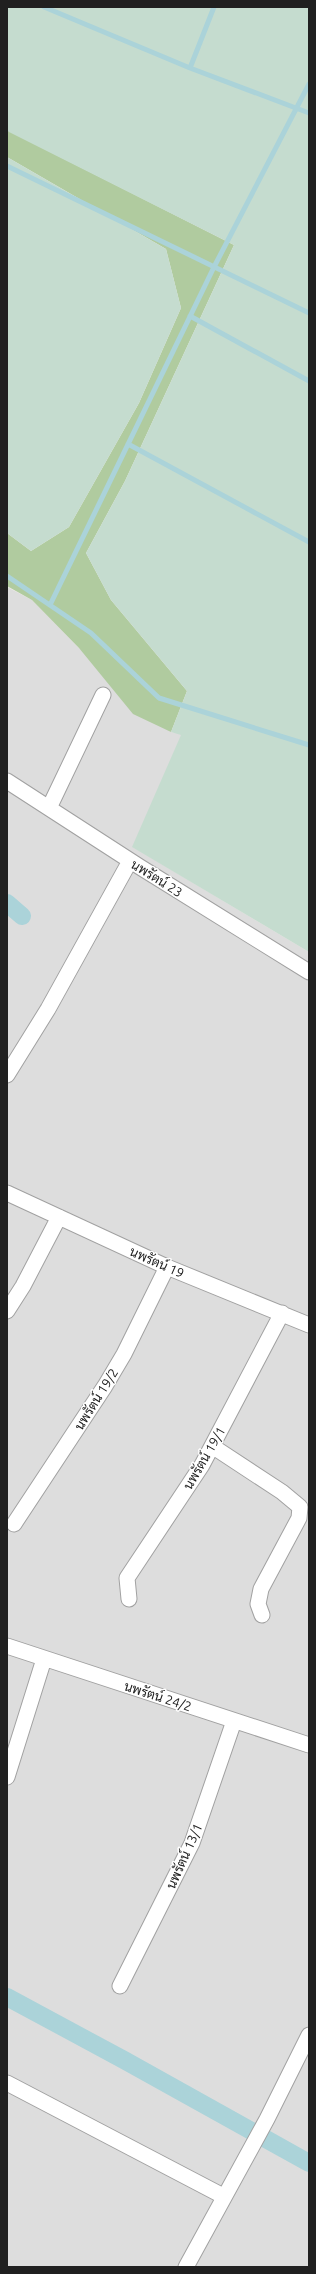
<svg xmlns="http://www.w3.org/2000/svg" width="316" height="2274" font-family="Ubuntu,Sarabun,sans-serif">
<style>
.residential{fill:#ddd}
.forest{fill:#b0cb9f}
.wetland{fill:#c5dccf}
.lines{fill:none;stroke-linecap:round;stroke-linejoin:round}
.stream{stroke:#abd3d9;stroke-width:5}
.canal{stroke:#abd3d9;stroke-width:18}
.street-casing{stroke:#a1a1a1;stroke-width:17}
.street{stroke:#fff;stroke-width:15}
.labels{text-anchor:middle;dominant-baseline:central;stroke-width:3;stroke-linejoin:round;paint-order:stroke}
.street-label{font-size:13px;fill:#202020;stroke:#fff}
</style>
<rect width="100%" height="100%" fill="#efece7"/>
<path class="residential" d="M7,587L32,600L79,648L171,732L182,734L133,847L309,952V2267H7Z"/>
<path class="forest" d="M7,130L234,245L125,481L86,553L111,600L187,691L171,732L133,714L79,648L32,600L7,586V533L31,551L69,527L139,403L181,308L166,249L7,157Z"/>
<path class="wetland" d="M7,7H309V952L132,847L181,735L171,732L187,691L111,600L86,553L125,481L234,245L9,132L7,130Z
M7,157L166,249L181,308L139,403L69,527L31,551L7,533Z"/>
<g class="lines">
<path class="stream" d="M44,7L190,68L309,113
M190,68L214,7
M7,166L309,313
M190,316L309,381
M128,444L309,542
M7,576L91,633L159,698L309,745
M50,605L214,267L309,84"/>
<path class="canal" d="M7,903L22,916
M7,1997L124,2060L309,2163"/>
<defs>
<path id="street" d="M7,781L140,867L309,972
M49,808L103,695
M7,1075L48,1009L130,861
M7,1193L167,1267L309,1325
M7,1311L23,1286L59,1217
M212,1446L282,1492L300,1507L299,1518L261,1589L258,1604L262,1615
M14,1524L105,1386L124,1354L167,1267
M129,1599L127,1578L202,1465L282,1313
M7,1646L309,1745
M7,1777L44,1659
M120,1986L192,1843L234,1721
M7,2083L223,2196
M186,2267L267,2119L309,2035"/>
</defs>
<use href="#street" class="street-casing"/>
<use href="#street" class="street"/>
</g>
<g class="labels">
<g class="street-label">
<text transform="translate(157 878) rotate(32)">นพรัตน์ 23</text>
<text transform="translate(157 1262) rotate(24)">นพรัตน์ 19</text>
<text transform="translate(96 1399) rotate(-58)">นพรัตน์ 19/2</text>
<text transform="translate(204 1458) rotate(-60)">นพรัตน์ 19/1</text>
<text transform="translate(158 1696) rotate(18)">นพรัตน์ 24/2</text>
<text transform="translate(184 1856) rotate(-66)">นพรัตน์ 13/1</text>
</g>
</g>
<rect width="316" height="2274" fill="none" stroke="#202020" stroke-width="16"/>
</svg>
